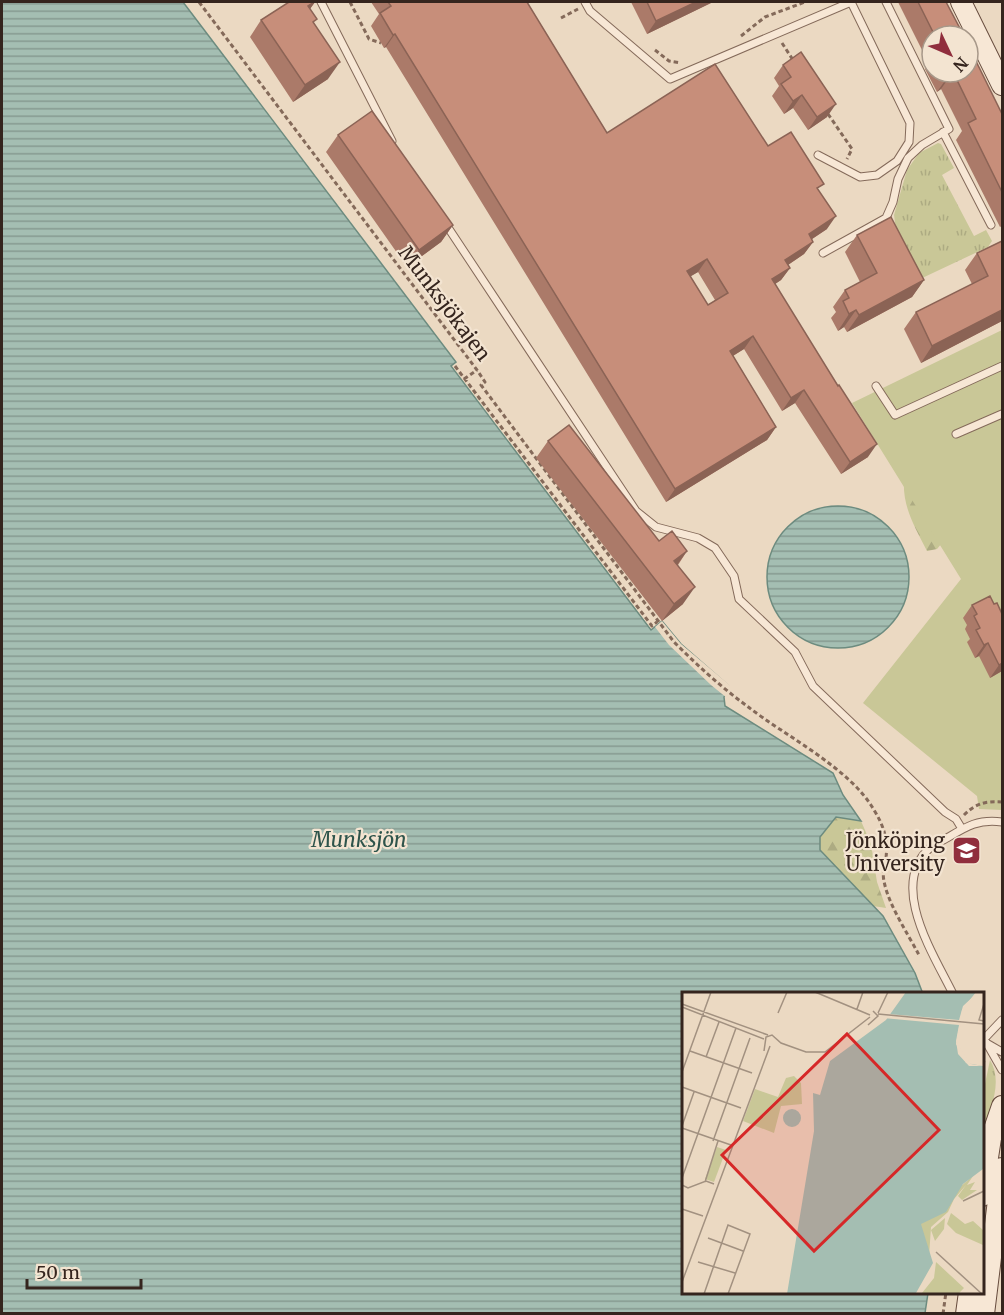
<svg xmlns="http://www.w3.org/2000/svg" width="1004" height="1315" font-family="Merriweather,serif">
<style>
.grass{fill:url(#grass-tufts)}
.forest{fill:url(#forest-firs)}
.park{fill:#c9c797}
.water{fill:url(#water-rules);stroke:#6c8b7f;stroke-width:1.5}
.pier{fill:#ebd9c2}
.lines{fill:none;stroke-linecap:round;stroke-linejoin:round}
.lane-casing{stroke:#846a5a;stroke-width:9}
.secondary-casing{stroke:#664b3d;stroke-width:22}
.path{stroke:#846a5a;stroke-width:3;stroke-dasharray:4.5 3;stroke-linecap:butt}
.lane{stroke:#f7e7d5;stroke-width:7}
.secondary{stroke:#f7e7d5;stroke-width:20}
.wall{fill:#ab7a69;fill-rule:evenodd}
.shaded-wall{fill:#8b6355}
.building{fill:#c78e7a;stroke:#8b6355;stroke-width:1.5;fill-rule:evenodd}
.labels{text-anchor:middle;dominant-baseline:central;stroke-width:4.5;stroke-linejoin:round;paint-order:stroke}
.street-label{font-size:20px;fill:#35251e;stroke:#f3e4d1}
.poi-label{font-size:20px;fill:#35251e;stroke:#f3e4d1;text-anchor:end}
.water-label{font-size:21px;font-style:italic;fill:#2e544b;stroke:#f3e4d1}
.inset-road{fill:none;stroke:#a29180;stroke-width:1.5}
.view{fill:#d62828;fill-opacity:0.15;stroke:#d62828;stroke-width:3}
.inset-edge{fill:none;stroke:#35251e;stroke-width:3}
</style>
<defs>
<pattern id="grass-tufts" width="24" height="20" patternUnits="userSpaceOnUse" patternTransform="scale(1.5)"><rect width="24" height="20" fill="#c9c797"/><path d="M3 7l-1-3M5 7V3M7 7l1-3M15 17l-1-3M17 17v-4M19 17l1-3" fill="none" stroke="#adab82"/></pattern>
<pattern id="forest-firs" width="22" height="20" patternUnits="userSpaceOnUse" patternTransform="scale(1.5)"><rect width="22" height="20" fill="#c9c797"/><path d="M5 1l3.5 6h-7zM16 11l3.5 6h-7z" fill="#adab82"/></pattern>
<pattern id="water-rules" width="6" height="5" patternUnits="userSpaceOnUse" patternTransform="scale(1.5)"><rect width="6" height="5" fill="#a4beb2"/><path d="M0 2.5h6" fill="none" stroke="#869a90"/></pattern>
</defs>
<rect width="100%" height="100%" fill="#ebd9c2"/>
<path class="grass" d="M938,143L941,144L954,168L942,175L974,236L986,230L992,241L988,247L918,280L896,230L894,215L907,170L919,153Z
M990,1060C1004,1083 989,1111 982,1136V1098Z"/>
<path class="forest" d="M904,477L942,543L937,549L927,551C914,525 902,507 904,477Z
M836,817L861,821L871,844L877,882L886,908L873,906L820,850V837Z"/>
<path class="park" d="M1002,330V810L979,809L977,796L863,703L961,579L852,403Z"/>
<path class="water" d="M2,2H183L456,362L451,366L651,630L662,621L681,644L729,686L724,697L725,706L833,773L843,795L861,821L836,817L820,837V850L883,916L915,973L923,994H683V1292L928,1293L925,1313L2,1314Z
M767 577a71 71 0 1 1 142 0a71 71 0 1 1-142 0Z"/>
<path class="pier" d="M662,621L681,644L732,687L727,698L711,685L669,645L655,627Z"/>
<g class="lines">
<defs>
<path id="lane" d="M321,2L392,141
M585,2L590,11L670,79L851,2L910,123L909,142L897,161L877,175L860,177L818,155
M943,132L991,225
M445,223L636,511L656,527L698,538L715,548L734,576L739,599L795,652L813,686L945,812L956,819L962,829
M823,253L886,218L893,202L898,179L908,158L922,145L949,129L886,2
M876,386L895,415L1002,366
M956,434L1002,414
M953,994C934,955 887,884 931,847C936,843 942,841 947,838C967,826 978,819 1002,822
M983,1040L1002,1020
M986,1042L1002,1070
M988,1044L1002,1052"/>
<path id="secondary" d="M961,2L1002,85
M982,1196L991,1138L1002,1106
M966,1314L969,1292
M984,1314L1002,1168"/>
</defs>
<use href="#lane" class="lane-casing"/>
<use href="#secondary" class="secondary-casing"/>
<path class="path" d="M199,2L477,370L485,382L481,385L674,642C697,665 721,687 747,706C785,736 850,768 874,810C884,826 888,840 886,858C885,865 882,873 884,881C888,904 908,934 919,955
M350,2L369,39L381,43
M561,18L578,9
M741,36L765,17L805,2
M782,43L793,60
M655,50L669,61L681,63
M828,114L852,149L847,159
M455,366L652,626L657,622
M464,379L477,370
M964,815C976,803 986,801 1002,802
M982,1085C985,1076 981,1069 984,1061
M943,1314L946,1292"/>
<use href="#lane" class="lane"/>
<use href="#secondary" class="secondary"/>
</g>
<path class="wall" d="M289,2H315L310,9L328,79L293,102L250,37L261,20Z
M371,2H527L607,133L768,146L819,191L827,229L812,239L813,242L804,254L788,265L790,268L781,280L775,284L868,457L841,474L795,403L782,411L744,349L733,356L776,427L767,440L666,502L386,47L384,48L371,26L379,14ZM698,272L715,300L708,305L690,276Z
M631,2H713L647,34Z
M898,2H946L964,36H932V72H968L1002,114V226L1000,227L956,140L962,131L941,89L937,92L925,69L929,64Z
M783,65L827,117L808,130L793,108L784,114L772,96L779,86L774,78Z
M338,135L453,225L441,242L407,267L326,152Z
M857,235L924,280L912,297L847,332L844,327L838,331L831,318L836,312L833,307L845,290L860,282L845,252Z
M1002,241V321L921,363L904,329L916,312L972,284L965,270L977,253Z
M548,441L659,541L687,551L678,565L683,604L662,621L536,458Z
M990,596L1002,671L990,678L979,656L975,658L967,642L970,639L965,629L967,625L963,618L972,605Z"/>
<path class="shaded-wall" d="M314,2H315L304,17L308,6Z
M696,2H713L647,34L656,21Z
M395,34L386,47L384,48L393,35Z
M340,62L328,79L293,102L305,85Z
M953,72L941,89L937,92L949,75Z
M802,95L793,108L784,114L793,101Z
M836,104L827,117L808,130L817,117Z
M836,216L827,229L800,247L809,234Z
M453,225L441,242L407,267L419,250Z
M813,242L804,254L776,273L785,260Z
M707,259L698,272L678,284L687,271Z
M790,268L781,280L763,292L772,279Z
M924,280L912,297L847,332L859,315Z
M856,310L844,327L838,331L849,314Z
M1002,310V321L921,363L932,346Z
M753,336L744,349L721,363L730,351Z
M804,390L795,403L782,411L791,398Z
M776,427L767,440L666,502L675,489Z
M877,444L868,457L841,474L850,462Z
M687,551L675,568L674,561Z
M695,587L683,604L662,621L674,604Z
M988,643L979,656L975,658L984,645Z
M1002,663V671L990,678L999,665Z"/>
<path class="building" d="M289,2H314L308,6L317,19L313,22L340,62L305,85L261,20Z
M388,2H527L607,133L715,64L768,146L791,132L824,184L817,188L836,216L809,234L813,242L785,260L790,268L772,279L838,386L839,385L877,444L850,462L804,390L791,398L753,336L730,351L776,427L675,489L395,34L393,35L380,13L391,6ZM707,259L728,293L708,305L687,271Z
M647,2H696L656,21Z
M918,2H946L964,36H935Z
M968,45L1002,114V192L968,123L976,119L953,72L949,75L947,72H968Z
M801,52L836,104L817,117L802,95L793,101L781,84L791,77L783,65Z
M372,111L453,225L419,250L338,135Z
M891,217L924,280L859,315L856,310L849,314L843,301L849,298L845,290L877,273L857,235Z
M1002,241V310L932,346L916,312L988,276L977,253Z
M569,425L659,541L672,531L687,551L674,561L695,587L674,604L548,441Z
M990,596L994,604L997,603L1002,614V663L999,665L988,643L984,645L976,630L980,628L974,616L977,614L972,605Z"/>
<defs>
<symbol id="university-square" viewBox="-11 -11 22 22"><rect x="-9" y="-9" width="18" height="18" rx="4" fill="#902e3d" stroke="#f3e4d1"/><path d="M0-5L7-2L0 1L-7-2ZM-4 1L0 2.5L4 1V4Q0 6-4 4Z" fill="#fff"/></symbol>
</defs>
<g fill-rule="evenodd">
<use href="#university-square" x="950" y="834" width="33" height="33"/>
</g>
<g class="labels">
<g class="street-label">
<text transform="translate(445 303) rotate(53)">Munksjökajen</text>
</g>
<g class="poi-label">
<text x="945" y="840">Jönköping<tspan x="945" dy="23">University</tspan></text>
</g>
<g class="water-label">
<text x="359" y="839">Munksjön</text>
</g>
</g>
<g transform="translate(682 992)">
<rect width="302" height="302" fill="#ebd9c2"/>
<path d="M291,184L285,193L293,190L288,198H295L280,208L276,204L284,193L272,207L266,220L249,235L247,265L228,237Z" fill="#c9c797"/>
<path d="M269,221L283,232L291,229L301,238V253L274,241L265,232ZM254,270L282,296L277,301H240L252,286Z" fill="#c9c797"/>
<path d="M112,84L119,91L120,112L99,114L92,141L61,129L73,97L96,105L104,86ZM35,155L44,158L32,190L23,187ZM263,226L262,237L253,249L249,238Z" fill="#c9c797"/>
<path d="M224,0H294L280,18L274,52L284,71L301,74V177L281,192L264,220L239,232L251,271L234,301L105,302L132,139L131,101L138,103L148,69L204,28ZM101 126a9 9 0 1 1 18 0a9 9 0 1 1-18 0Z" fill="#a4beb2"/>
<path d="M296,0L281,19L275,51L289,72L301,74H287L276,62L274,49L277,33L201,26L206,22L277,28L281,14Z" fill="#ebd9c2"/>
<path class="inset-road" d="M133,0L188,23M0,12L86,43M302,12L297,28L302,29M0,15L82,47M175,17L181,0M96,21L105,0M196,21L206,0M196,22L302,32M186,33L196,24L191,19M8,59L70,81M82,59L84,45L90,43L99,51L124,60H143L188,25M24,65L37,30M0,80L29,0M0,95L59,116M0,134L12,100M0,136L49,153M31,149L68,46M0,186L54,36M23,190L36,149M0,193L6,196L24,189L32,192M281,209L302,199M0,217L21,224M26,246L61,259M254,260L300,302M16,270L53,281M0,290L88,54M22,302L46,233L68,242L46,302"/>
<path class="view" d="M165,42L257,138L132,259L40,163Z"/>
<rect width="302" height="302" class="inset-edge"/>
</g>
<rect width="1004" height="1315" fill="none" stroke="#35251e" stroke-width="6"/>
<g transform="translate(950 54) rotate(134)"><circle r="28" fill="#f3e4d1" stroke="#a79889" stroke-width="1.5"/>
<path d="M0-4.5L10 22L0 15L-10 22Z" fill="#902e3d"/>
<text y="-9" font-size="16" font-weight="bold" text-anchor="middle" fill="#35251e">N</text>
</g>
<path d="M27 1279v9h114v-9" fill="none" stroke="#35251e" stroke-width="3"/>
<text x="36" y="1279" font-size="18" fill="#35251e" stroke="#f3e4d1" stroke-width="4.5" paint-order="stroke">50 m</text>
</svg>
